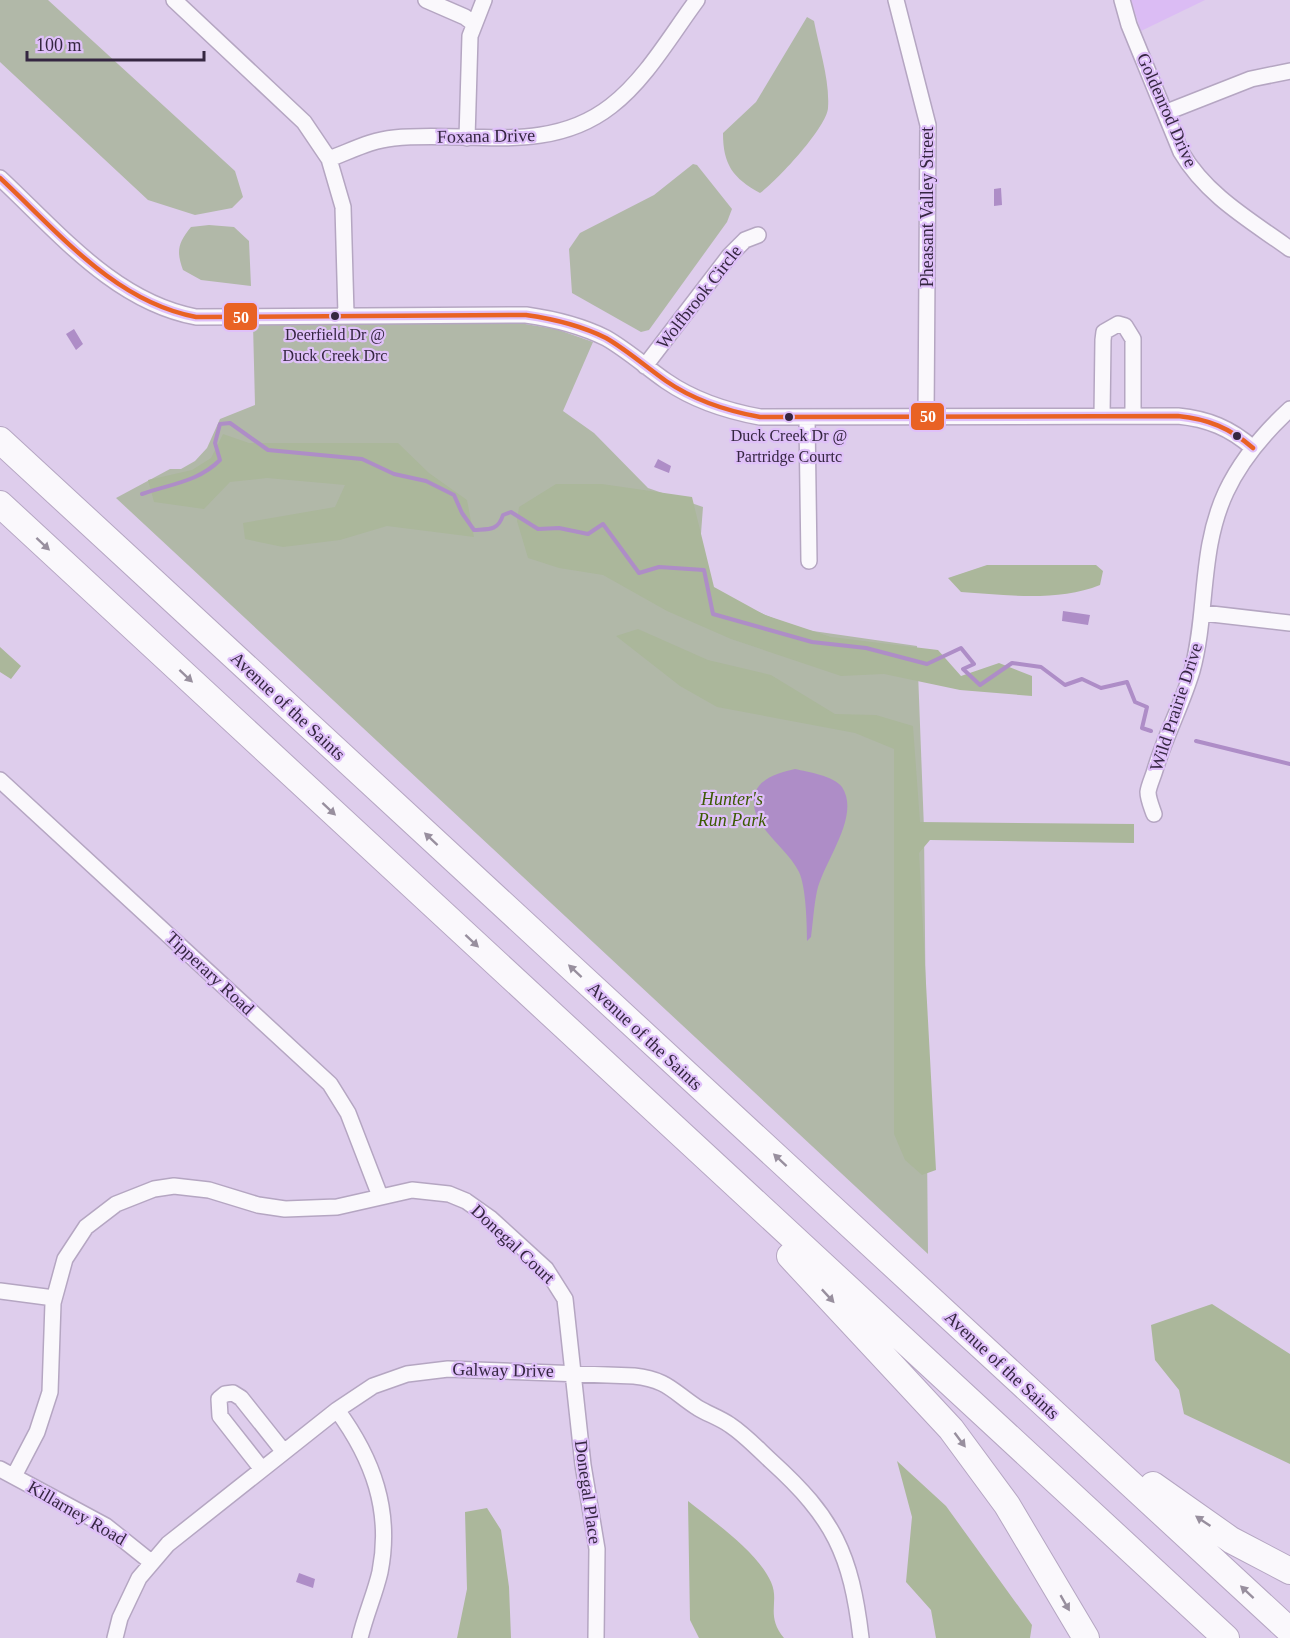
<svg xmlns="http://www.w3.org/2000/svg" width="1290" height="1638" font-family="Georgia,serif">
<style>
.built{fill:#dbbcf4}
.green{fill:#b1b8a8}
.forest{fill:#abb79b}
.water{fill:#ae8dc7}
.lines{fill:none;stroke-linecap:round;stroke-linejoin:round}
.stream{stroke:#ae8dc7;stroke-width:4}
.street-casing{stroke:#b5a6c2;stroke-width:18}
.highway-casing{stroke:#b5a6c2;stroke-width:28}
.street{stroke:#faf8fc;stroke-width:15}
.highway{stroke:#faf8fc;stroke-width:26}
.bus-1-casing{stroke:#dfc0f9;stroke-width:9}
.bus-1{stroke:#e96224;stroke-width:4.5}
.oneway{fill:#988f9e}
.bus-dot{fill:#352641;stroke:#dfc0f9;stroke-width:2}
.labels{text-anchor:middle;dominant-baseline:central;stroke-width:4.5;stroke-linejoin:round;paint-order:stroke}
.bus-label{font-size:16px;fill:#352641;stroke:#dfc0f9}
.street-label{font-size:18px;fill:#352641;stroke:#dfc0f9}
.park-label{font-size:18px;font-style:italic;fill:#3c5b03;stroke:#dfc0f9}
.line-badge{stroke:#dfc0f9;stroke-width:2}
.badge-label{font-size:16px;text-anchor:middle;font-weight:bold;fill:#fff}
</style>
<rect width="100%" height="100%" fill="#decdec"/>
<path class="built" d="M1131,0H1205L1141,31Z"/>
<path class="green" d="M0,0H48L235,171L243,197L232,208L195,215L148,200L0,62Z
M807,17L814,21C819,48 830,80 828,108C827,127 776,182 760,193C733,178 723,165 723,133L756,102Z
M693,164L697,165L732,209L727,222L649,330L641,332L572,293L569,249L580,233L654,195Z
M209,225L234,227L249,241L251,286L201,280L183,270C176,251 178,243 191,227Z
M513,322L556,329L593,342L563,411L594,433L648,488L703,507L697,586L799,629L917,646L924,829L928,1254L116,498L170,469H181L195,461L207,448L220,419L255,405L253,324Z"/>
<path class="forest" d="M223,434L249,443H398L429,473L467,500L474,537L387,526L340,540L283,547L245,539L243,523L335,507L345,485L267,478L230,482L204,509L154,502L148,480L192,470L211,458Z
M556,484H602L692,497L714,587L765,615L831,637L938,650L961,676L999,663L1032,676V696L960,690L884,674L841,676L731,639L667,611L603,575L559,568L528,558L517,521L519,507Z
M987,565H1096L1103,571L1100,585C1058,602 1005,595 961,592L948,578Z
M638,629L708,660L771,675L835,714L876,715L913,726L920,822L1134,824V843L930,840L919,853L936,1170L922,1175L905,1160L894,1134V749L855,733L717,707L680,686L616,636Z
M0,647L21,666L11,679L0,672Z
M1212,1304L1290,1354V1464L1184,1414L1179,1390L1155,1360L1151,1325Z
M897,1461L946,1506L1032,1625L1030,1638H936L931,1610L906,1582L912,1517Z
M688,1501C714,1522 757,1551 771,1582C780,1602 765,1615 784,1638H699L690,1620Z
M487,1508L501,1530L509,1587L511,1638H457L467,1589L465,1512Z"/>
<path class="water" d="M1001,188L1002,205L994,206V189Z
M74,329L83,344L76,350L66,334Z
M658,459L671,466L669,473L654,467Z
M1063,611L1090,615L1088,625L1062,621Z
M795,769C808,772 834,776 842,787C861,816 824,861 817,891C814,905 813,922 811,937L807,941C807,924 806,887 799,872C786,845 744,823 756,791C762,777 782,772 795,769Z
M299,1573L315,1579L313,1588L296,1582Z"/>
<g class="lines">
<path class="stream" d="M142,494C170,484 198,482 220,460L215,443L220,424L230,423L268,450L362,459L394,474L426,481L454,495L462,513L474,530C489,529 498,531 503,515L511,512L538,529L559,528L588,534L603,524L639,573L659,567L704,570L713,614L812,642L866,648L927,664L961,648L974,664L963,669L980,685L1012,663L1041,667L1065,685L1082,679L1101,688L1127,682L1135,702L1147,707L1142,728L1151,731
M1196,741L1290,764"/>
<defs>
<path id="street" d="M174,0L304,122L329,159L343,207L346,314
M426,0L465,17L474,24
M896,0L928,125L926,418
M1122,0L1129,25L1181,152C1207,196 1250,220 1290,249
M1167,112L1251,79L1290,71
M467,138L470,36L484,0
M329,159C351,151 371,140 394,138C468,130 547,156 611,106C646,79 671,35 697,0
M0,178C58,232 115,302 196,317L526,315C554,319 580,325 606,338C627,350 646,367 666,381C695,401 727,411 760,417L1178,416C1208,419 1230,428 1253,448
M645,366L730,255L745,240L758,235
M1102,416L1103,340L1104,332L1118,324L1125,326L1133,339V416
M807,419L809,561
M1203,613L1290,623
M0,780L330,1084L348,1113L380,1196
M1154,814C1152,808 1148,799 1148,792C1149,785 1153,777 1155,770C1165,736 1182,705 1192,671C1208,612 1199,550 1226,492C1241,460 1264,433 1290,409
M0,1291L54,1298
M337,1410C373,1459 392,1511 380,1572C375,1594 365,1616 360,1638
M261,1468L220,1416L219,1399L225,1394L233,1393L241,1398L284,1452
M0,1469L106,1526L151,1562
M14,1476L37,1432L50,1392L53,1303L65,1259L86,1227L116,1204L154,1189L174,1186L209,1190L258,1205L285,1209L337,1207L412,1190L449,1194L466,1201L490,1218L546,1269L565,1299L583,1465L597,1549L596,1638
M115,1638L120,1618L139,1578L168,1544L337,1410L373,1386L407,1374L448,1369L634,1376C668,1380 672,1391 698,1408C708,1414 720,1418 730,1425C745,1435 758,1449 771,1461C834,1518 851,1554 861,1638"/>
<path id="highway" d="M0,440L1290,1631
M0,504L1226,1638
M790,1256L951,1429L1007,1505L1086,1638
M1153,1485L1231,1540L1290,1571"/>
</defs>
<use href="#street" class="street-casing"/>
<use href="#highway" class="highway-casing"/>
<use href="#street" class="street"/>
<use href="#highway" class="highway"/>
<defs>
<path id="bus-1" d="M0,178C58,232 115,302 196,317L526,315C554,319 580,325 606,338C627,350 646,367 666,381C695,401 727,411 760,417L1178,416C1208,419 1230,428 1253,448"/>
</defs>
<use href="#bus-1" class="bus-1-casing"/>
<use href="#bus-1" class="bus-1"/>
</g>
<defs><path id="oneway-solid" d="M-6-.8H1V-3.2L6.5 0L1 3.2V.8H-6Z" transform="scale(1.5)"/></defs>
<g class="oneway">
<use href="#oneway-solid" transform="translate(43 544) rotate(43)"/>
<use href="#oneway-solid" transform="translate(186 676) rotate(43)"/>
<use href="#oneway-solid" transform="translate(329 809) rotate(43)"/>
<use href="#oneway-solid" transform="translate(431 839) rotate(-137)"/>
<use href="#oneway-solid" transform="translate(472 941) rotate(43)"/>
<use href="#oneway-solid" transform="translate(575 971) rotate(-137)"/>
<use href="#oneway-solid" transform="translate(780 1160) rotate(-137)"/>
<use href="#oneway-solid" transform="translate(828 1296) rotate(47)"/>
<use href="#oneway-solid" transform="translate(960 1440) rotate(53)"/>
<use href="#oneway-solid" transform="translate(1203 1521) rotate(-146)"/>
<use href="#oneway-solid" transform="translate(1247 1592) rotate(-137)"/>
<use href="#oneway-solid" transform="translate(1065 1603) rotate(60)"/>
</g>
<g class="bus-dot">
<circle cx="335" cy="316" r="5"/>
<circle cx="789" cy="417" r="5"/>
<circle cx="1237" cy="436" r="5"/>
</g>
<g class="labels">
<g class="bus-label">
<text x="335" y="334">Deerfield Dr @<tspan x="335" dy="21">Duck Creek Drc</tspan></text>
<text x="789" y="435">Duck Creek Dr @<tspan x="789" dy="21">Partridge Courtc</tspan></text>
</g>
<g class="street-label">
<text transform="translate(1167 110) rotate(66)">Goldenrod Drive</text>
<text transform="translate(486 136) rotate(-1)">Foxana Drive</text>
<text transform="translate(927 207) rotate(-90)">Pheasant Valley Street</text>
<text transform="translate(699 297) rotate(-52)">Wolfbrook Circle</text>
<text transform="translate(288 706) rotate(43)">Avenue of the Saints</text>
<text transform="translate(1176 707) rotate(-72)">Wild Prairie Drive</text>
<text transform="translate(210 973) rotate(43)">Tipperary Road</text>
<text transform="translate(645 1036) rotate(43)">Avenue of the Saints</text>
<text transform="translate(513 1244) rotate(43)">Donegal Court</text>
<text transform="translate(1002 1365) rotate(43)">Avenue of the Saints</text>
<text transform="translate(503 1370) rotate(1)">Galway Drive</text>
<text transform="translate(588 1492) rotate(82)">Donegal Place</text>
<text transform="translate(77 1513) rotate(30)">Killarney Road</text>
</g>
<g class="park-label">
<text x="732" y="799">Hunter's<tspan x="732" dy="21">Run Park</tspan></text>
</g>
</g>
<g class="line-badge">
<rect x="223" y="302" width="35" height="29" rx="6" fill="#e96224"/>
<rect x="910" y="402" width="35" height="29" rx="6" fill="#e96224"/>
</g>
<g class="badge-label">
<text x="241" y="323">50</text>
<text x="928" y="422">50</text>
</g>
<path d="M27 51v9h177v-9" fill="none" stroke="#352641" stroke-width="3"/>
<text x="36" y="51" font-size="18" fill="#352641" stroke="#dfc0f9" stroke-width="4.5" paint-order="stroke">100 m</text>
</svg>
